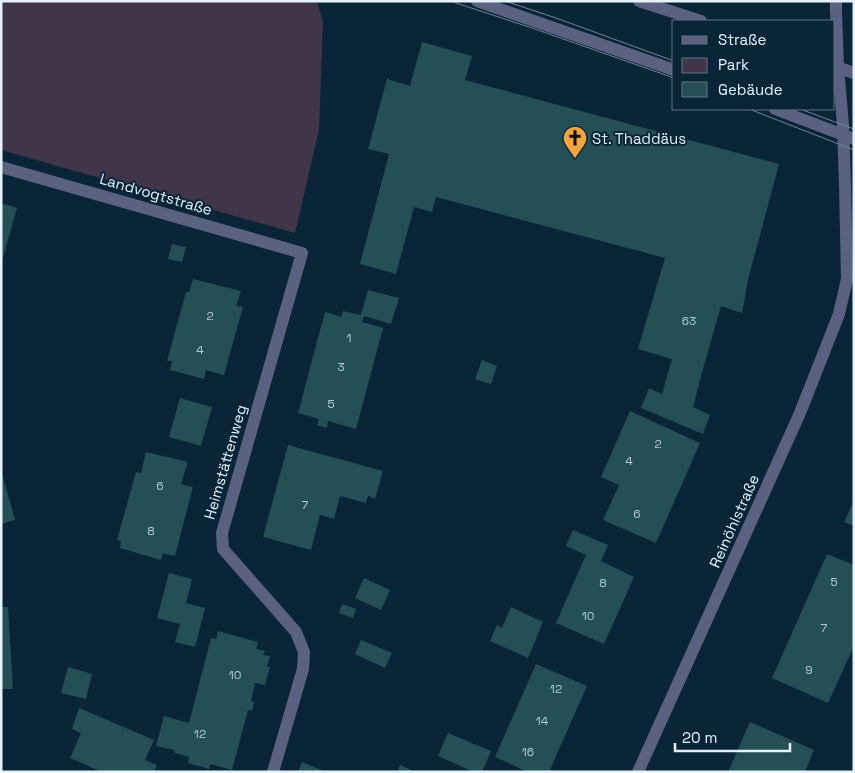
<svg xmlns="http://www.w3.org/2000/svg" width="855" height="773" font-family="'Space Grotesk',sans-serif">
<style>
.green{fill:#413649}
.building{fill:#244f55}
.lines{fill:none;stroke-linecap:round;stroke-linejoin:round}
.service{stroke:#5b6180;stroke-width:12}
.minor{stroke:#5b6180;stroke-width:12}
.tertiary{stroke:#5b6180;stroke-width:12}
.tram{stroke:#708593;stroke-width:1}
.labels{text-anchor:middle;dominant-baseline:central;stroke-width:4;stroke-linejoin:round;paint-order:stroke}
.number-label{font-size:12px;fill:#b6cad3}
.poi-label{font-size:15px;fill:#e6f3fd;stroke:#0a2537;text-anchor:start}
.street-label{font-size:15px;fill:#e6f3fd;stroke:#0a2537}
</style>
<rect width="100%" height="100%" fill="#0a2537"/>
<path class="green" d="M1,1H317L323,22L319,130L295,233L1,150Z"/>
<path class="building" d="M422,42L472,56L465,80L779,164L748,280L742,313L721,306L703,369L693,407L710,415L703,434L641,408L649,388L662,394L672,359L638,349L665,258L436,197L432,212L414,207L396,274L360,264L389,154L368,149L387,79L410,86Z
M1,203L17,208L2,261H1Z
M172,244L186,247L182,262L168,259Z
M193,279L241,291L236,306L243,307L224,375L206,370L204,379L170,370L172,361H167L186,292H189Z
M368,290L399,298L391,324L364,316L362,322L383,328L356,429L328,421L327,428L317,425L319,419L298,413L325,312L341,317L343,311L361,315Z
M482,360L497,366L491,384L475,379Z
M180,398L212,407L201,446L169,437Z
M630,411L700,443L656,543L603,520L619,485L601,477Z
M288,445L383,471L375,499L368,496L366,503L340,496L334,519L320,515L311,550L263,537Z
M146,452L188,462L181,484L193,487L175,556L163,553L161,560L120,548L121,541L117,540L136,472L141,473Z
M1,470L15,520L1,524Z
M854,500V526L844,522Z
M573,530L608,545L601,561L634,577L604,644L556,623L586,555L566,546Z
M827,554L854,565V646L828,703L772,678Z
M169,573L192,579L186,603L205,608L195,647L175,642L180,624L157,618Z
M364,578L390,590L381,610L355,598Z
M342,604L356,609L353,618L339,613Z
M1,607H8L13,689H1Z
M511,607L543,622L528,658L490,641L497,625L502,628Z
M218,631L258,642L256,649L265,651L263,655L270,656L267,667H270L265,685L255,683L251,701L254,702L252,711L248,710L232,770L210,764L209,769L188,763L189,757L175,753L174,750L156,746L164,716L189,723L211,638L216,639Z
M361,640L392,653L385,668L355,654Z
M536,664L587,686L549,772H528L495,757Z
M68,667L92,674L86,699L61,693Z
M79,708L154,740L145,760L157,765L154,772H102L70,758L81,733L72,729Z
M750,722L814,750L805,772H728Z
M448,733L491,751L482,772H474L438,756Z
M302,762L326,772H298Z
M400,765L416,772H397Z"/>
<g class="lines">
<path class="service" d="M477,1L674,70
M775,109L854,139"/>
<path class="minor" d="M1,167L302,253L222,533L223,549L296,632L304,652L303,669L273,772"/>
<path class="tertiary" d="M639,1L701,21
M834,66L854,73
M638,772L800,413L839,314L847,279L845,185L843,125L838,67L836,11V1"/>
<path class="tram" d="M450,1L535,29L674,78
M505,1L556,18L674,61
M749,109L854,150
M800,109L854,129"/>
</g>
<defs>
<symbol id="church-pin" viewBox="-11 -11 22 30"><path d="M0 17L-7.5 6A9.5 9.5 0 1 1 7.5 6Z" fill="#f3a442" stroke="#0a2537"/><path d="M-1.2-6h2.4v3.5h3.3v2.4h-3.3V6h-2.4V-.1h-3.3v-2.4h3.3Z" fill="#111"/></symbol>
</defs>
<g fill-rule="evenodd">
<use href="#church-pin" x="561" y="124" width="28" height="38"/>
</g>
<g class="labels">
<g class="number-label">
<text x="210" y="316">2</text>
<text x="689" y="321">63</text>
<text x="349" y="338">1</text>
<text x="200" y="350">4</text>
<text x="341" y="367">3</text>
<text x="331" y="404">5</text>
<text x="658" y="444">2</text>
<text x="629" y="461">4</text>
<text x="160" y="486">6</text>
<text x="305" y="505">7</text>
<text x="637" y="514">6</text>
<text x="151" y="531">8</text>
<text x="834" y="582">5</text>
<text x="603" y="583">8</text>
<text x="588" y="616">10</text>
<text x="824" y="628">7</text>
<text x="809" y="670">9</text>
<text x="235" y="675">10</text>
<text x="556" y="689">12</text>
<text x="542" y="721">14</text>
<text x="200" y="734">12</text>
<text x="528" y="752">16</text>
</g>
<g class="poi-label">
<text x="592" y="138">St. Thaddäus</text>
</g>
<g class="street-label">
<text transform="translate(156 194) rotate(16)">Landvogtstraße</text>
<text transform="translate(225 462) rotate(-74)">Heimstättenweg</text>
<text transform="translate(734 521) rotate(-66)">Reinöhlstraße</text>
</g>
</g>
<rect width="855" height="773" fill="none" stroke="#e6f3fd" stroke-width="5"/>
<rect x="672" y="20" width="162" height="90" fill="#0a2537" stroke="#627786"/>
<rect x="682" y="36" width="25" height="8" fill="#5b6180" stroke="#627786"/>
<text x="718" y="45" font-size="15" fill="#e6f3fd">Straße</text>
<rect x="682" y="58" width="25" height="15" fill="#413649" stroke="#627786"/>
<text x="718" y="70" font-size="15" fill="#e6f3fd">Park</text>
<rect x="682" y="82" width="25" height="15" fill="#244f55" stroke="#627786"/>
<text x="718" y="95" font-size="15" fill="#e6f3fd">Gebäude</text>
<path d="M675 743v8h115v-8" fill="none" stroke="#e6f3fd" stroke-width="2.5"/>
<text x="682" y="743" font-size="15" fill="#e6f3fd" stroke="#0a2537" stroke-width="4" paint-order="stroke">20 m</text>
</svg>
